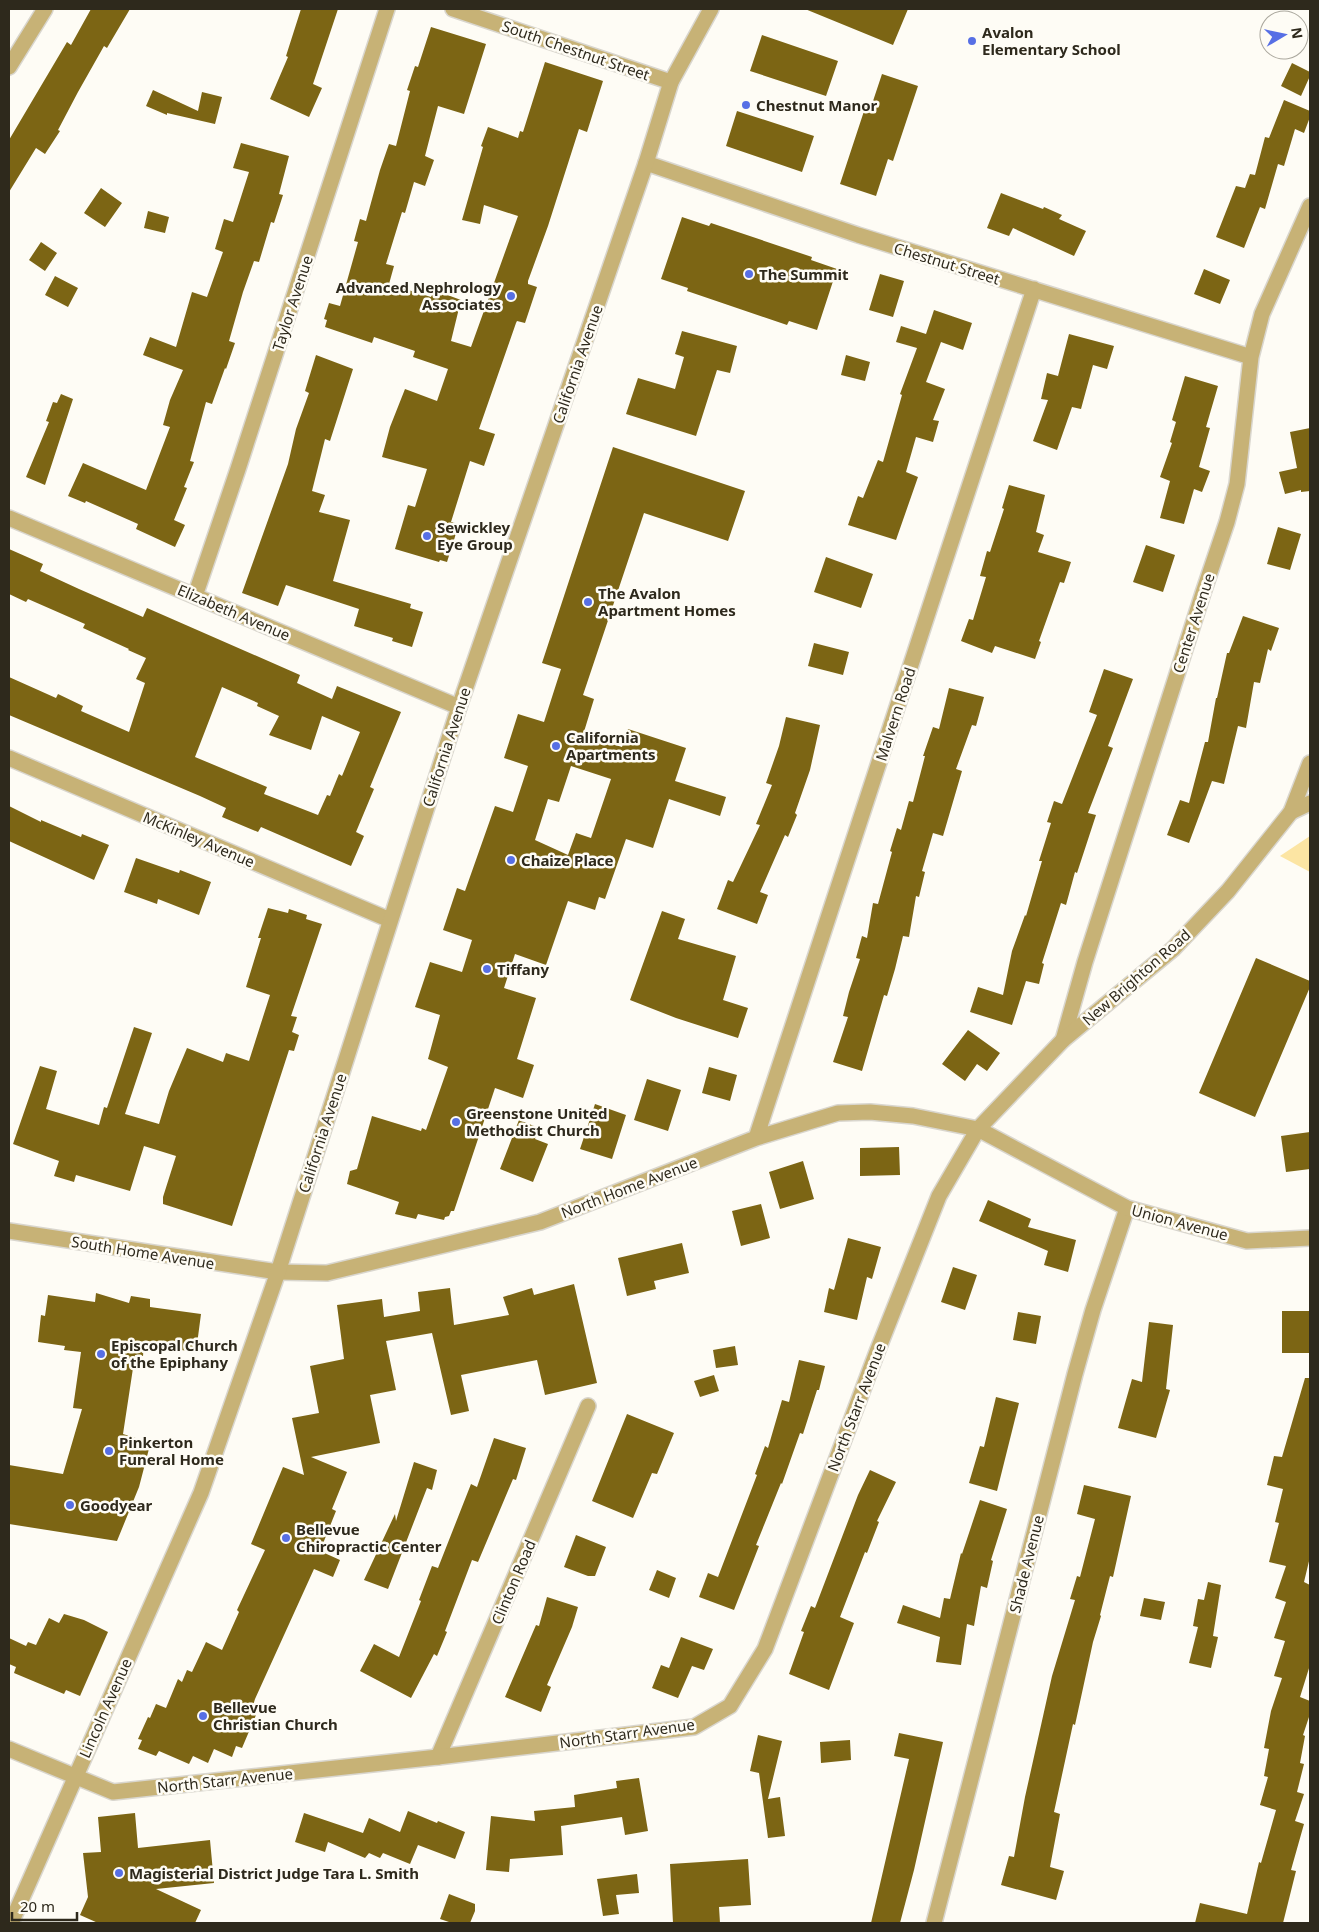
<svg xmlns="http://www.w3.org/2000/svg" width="1319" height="1932" font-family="'Noto Sans',sans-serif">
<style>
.green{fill:#fce5a3}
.building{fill:#7c6514;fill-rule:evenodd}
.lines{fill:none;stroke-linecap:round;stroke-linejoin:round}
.minor-casing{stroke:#d9d6ce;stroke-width:18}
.tertiary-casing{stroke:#d9d6ce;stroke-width:18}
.minor{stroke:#c7b276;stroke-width:15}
.tertiary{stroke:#c7b276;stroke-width:15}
.poi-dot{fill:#576fe5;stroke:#fefcf5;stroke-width:2}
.labels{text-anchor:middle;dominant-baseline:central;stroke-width:5;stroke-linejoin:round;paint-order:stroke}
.poi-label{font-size:15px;font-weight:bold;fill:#2e291c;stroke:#fefcf5;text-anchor:start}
.street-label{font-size:15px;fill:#2e291c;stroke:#fefcf5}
</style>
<rect width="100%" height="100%" fill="#fefcf5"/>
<path class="green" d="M1310,836V872L1280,856Z"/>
<path class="building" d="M91,9H130L107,48L104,46L78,92L58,130L60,131L45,154L36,148L9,192V140L67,42L71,45Z
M301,9H338L313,84L322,88L309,117L270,99L288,57L286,56Z
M805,9H908L893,45Z
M431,27L486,44L464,114L438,106L425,156L434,160L425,186L414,182L405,213L402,212L386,264L394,266L389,284L431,297L434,290L461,300L451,341L471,347L518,216L484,205L480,224L462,220L483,147L481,146L488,127L518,138L520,131L523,132L545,62L603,81L587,132L579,129L548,226L528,281V284L537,287L525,323L517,321L516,323L479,429L495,434L484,466L470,461L451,522L459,524L447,562L440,560L439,562L395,549L408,505L415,507L427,469L382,457L390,427L405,389L437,401L448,369L413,357L415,351L374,337L372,343L325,327L327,320L324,319L329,303L340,306L358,242L354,241L360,219L366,221L380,170L389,144L396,146L410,91L407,90L415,66L418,67Z
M762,35L838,61L826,96L750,71Z
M1292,63L1310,72V76L1301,96L1281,86Z
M882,74L918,86L893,161L888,159L876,196L840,184L867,102L872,104Z
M153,90L198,111L202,92L222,97L215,124L167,113V115L146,106Z
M1284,100L1310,111V117L1304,133L1295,129L1284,166L1278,164L1265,209L1260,207L1244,248L1216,237L1236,186L1245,188L1250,174L1255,175L1265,137L1269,138Z
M737,111L814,136L802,172L726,146Z
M241,143L289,156L279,194L283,195L274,223L271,222L259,262L254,261L243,292L229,341L235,343L226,369L225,368L212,404L206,402L190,461L194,462L184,487L187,488L174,520L185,525L175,547L136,529L138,524L86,501L85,503L68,496L83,463L146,490L170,427L163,425L170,400L183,370L143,355L150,337L176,347L192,292L207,297L223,252L215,249L224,219L233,222L249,172L233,168Z
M101,188L122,203L105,227L84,213Z
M1001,193L1043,209L1044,207L1062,215L1059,219L1086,231L1074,256L1013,228L1009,236L987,228Z
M148,211L169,217L165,233L144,228Z
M682,217L709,226L711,223L812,257L811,260L837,269L817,330L789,321L787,325L687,291L688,288L661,279Z
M41,242L57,253L45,271L29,260Z
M1204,269L1230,280L1220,304L1194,294Z
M880,274L904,281L893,317L869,310Z
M55,276L78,288L68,307L45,295Z
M934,310L972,323L963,350L941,342L926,382L945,389L933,420L939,421L933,442L916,437L906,472L918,477L896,540L848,525L858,496L863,498L878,460L883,462L902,395L900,394L917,348L896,342L901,326L926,334Z
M682,331L737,346L730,373L717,370L696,436L626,414L638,378L675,389L684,357L675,354Z
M1069,334L1114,346L1107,369L1093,365L1081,409L1072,407L1057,450L1033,441L1048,400L1041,399L1047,373L1058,376Z
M316,355L353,369L330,441L325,439L312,491L325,495L319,512L350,520L333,581L411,604L410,608L423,612L412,647L392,641L393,638L354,626L359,609L286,585L278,606L242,593L288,464L296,429L309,393L305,391Z
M846,355L870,362L865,381L841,375Z
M1185,376L1218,386L1206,427L1210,428L1199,467L1210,471L1202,492L1194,489L1184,524L1160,518L1170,481L1160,477L1172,443L1170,442L1176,422L1172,420Z
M61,394L73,399L45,485L26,477L49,422L46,421L53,402L57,403Z
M1310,428V491L1301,492V490L1285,494L1279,472L1297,468L1290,432Z
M613,447L745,491L728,541L644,513L583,695L594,699L583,735L622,747L628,729L686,748L675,781L726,797L720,816L669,799L653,848L626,839L605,899L599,897L595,910L568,901L546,965L515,954L504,988L536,998L517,1059L534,1065L523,1098L495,1088L454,1211H451L449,1216L445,1217L444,1220L418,1214L416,1219L395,1214L399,1202L347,1184L350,1171L357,1169L372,1116L421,1131L422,1128L426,1130L448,1067L428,1059L440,1015L415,1007L430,962L462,972L472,940L443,930L457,888L465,891L495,806L513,812L528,766L504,758L518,714L544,722L561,669L542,663ZM571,766L611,779L591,838L576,833L568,855L535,840L548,799L559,802Z
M1009,485L1045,495L1036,532L1044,535L1038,552L1071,562L1064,583L1060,582L1039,641L1041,642L1035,659L995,646L992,653L961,641L969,619L973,620L986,577L980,576L987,551L990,552L1004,509L1002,508Z
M1278,527L1301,534L1290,570L1267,564Z
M1146,545L1175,555L1163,592L1133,582Z
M9,549L43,564L40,571L79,589L143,617L147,608L300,675L297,683L332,699L337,686L401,712L370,787L374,789L356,832L364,836L351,866L261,827L258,832L222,817L226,808L200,796L9,715V677L56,698L58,694L83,706L81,711L129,732L145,683L136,679L146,658L128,650L129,649L83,628L85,624L28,599L26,602L9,594ZM222,687L258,703L257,706L279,716L269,735L311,750L322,716L360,732L342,776L339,774L330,796L327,795L318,815L264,794L267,787L195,757Z
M826,557L873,574L861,608L814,592Z
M1243,616L1279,628L1271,651L1268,649L1260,683L1254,682L1246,728L1238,726L1224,784L1212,781L1189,843L1167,835L1180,800L1189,803L1205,742H1208L1216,698H1217L1227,653H1229Z
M814,643L849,652L843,675L808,666Z
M1104,669L1133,679L1108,746L1113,748L1088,813L1096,815L1077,873L1075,872L1066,905L1061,903L1042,963L1044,964L1039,984L1026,981L1012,1025L970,1012L978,987L1003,995L1012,951L1025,915L1026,916L1042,861H1039L1051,823L1047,822L1054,801L1062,804L1097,715L1089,712Z
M949,688L984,697L976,726L972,725L956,769L962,771L943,836L933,833L922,871L925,872L919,897L916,896L909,937L903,936L895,969L887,996L884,995L862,1071L833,1062L848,1017L843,1016L849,992L860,959L856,958L862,936L867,938L873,903L878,904L892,852L890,851L897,828L901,830L909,801L913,802L925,756H923L933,727L939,729Z
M786,717L820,725L810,770L795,813L797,815L788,837L785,835L760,892L768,895L757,924L717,909L728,880L733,882L760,825L756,824L772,785L766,783L779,746Z
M9,806L41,822V820L81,837L82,834L109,845L94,880L9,841Z
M136,858L179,873L180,870L211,882L199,915L158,899L157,904L124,892Z
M268,908L288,913L289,909L307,915L306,919L322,924L291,1016L297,1017L292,1032L299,1035L294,1051L289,1050L232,1226L163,1204V1197L176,1156L144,1146L130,1191L76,1175L74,1182L54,1176L59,1161L13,1144L40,1066L57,1071L46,1109L99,1125L104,1107L107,1108L134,1027L152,1033L125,1114L159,1124L169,1091L187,1048L223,1062L226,1053L249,1061L270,995L246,987L261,938H258Z
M662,911L685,919L678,939L736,956L723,1000L748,1008L738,1038L676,1018L630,1000Z
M1256,958L1310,981V987L1255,1117L1199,1093Z
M968,1030L1000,1053L987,1071L977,1064L965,1081L942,1064Z
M709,1067L737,1075L730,1101L702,1093Z
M647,1079L681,1090L668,1131L634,1120Z
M595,1104L626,1115L612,1159L580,1149Z
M519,1120L539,1128L535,1139L548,1144L533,1182L500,1169Z
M1310,1132V1169L1286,1172L1281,1136Z
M899,1147L900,1175L860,1176V1148Z
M803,1161L814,1199L780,1209L769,1172Z
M988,1200L1031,1219L1028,1227L1076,1240L1068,1272L1044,1265L1048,1251L979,1221Z
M761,1204L770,1238L741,1246L732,1211Z
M848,1238L881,1247L872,1279L867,1277L857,1320L824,1312L829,1288L834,1290Z
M682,1243L689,1273L654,1281L656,1289L627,1296L618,1258Z
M953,1267L977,1275L965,1310L941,1302Z
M574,1284L597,1383L545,1395L537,1360L461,1375L469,1411L451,1415L432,1333L386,1341L396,1390L370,1395L380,1443L311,1457L347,1472L332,1509L336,1511L320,1551L340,1560L333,1577L314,1569L255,1699L251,1712L256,1715L242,1748L236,1746L232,1757L214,1749L208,1763L193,1756L189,1764L159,1751L156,1756L138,1749L142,1740L138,1739L148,1717L150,1718L156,1704L166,1708L178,1679L182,1682L187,1670L192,1672L206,1642L222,1650L239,1612L237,1610L265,1550L251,1544L283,1467L304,1475L292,1418L319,1413L310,1366L344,1359L337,1305L382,1299L384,1317L420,1311L418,1292L450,1288L454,1325L509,1315L503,1297L532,1288L534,1295Z
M96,1293L129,1303L131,1296L150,1299V1307L201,1314L196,1352L144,1345L143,1356L135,1355L123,1434L142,1440V1442L150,1445L139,1487L117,1541L9,1524V1465L63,1474L82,1409L73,1408L81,1352L64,1350L65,1346L38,1342L41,1315L45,1316L48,1295L95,1302Z
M1282,1311H1310V1353H1282Z
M1018,1312L1041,1316L1036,1344L1013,1340Z
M1149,1322L1173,1325L1166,1389L1170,1390L1156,1438L1118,1428L1132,1379L1142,1382Z
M735,1346L738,1365L716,1368L713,1350Z
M799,1360L825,1366L819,1390H817L803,1434L800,1433L782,1484L781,1483L756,1545L759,1546L734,1610L699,1597L708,1573L718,1577L757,1475L755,1474L765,1446L768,1448L782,1400L789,1402Z
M714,1375L719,1391L700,1397L694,1381Z
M1305,1378H1310V1557L1304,1582L1310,1585V1665L1300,1697L1310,1701V1714L1303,1735L1305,1736L1300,1763L1304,1764L1297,1792L1304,1794L1295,1821L1304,1824L1291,1870L1296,1871L1283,1923H1195L1200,1903L1247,1914L1259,1862L1261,1863L1276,1810L1260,1805L1268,1777L1264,1776L1269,1749L1264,1748L1271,1711L1282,1678L1274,1676L1285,1641L1274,1638L1286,1602L1275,1598L1286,1566L1269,1562L1279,1523L1275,1522L1283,1489L1267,1485L1274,1456L1282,1457Z
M996,1397L1019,1403L997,1491L969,1483L980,1446L984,1447Z
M627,1414L674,1433L657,1474L652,1473L633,1518L592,1501Z
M494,1438L526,1448L516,1480L513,1479L478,1562L472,1560L445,1631L447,1632L437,1656L434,1654L411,1698L360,1671L374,1644L399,1657L421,1601L419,1600L432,1566L438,1568L471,1484L477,1487Z
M414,1462L437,1470L432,1490L427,1488L388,1589L364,1580L395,1514L396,1521Z
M870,1470L896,1482L877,1521L879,1522L867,1553L865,1552L840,1617L854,1623L829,1690L789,1674L804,1632L801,1631L811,1606L815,1608L858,1495Z
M1084,1485L1131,1496L1113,1577L1110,1576L1100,1615L1101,1616L1093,1642L1075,1725L1073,1724L1054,1812L1060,1814L1050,1867L1064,1871L1056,1900L1001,1885L1009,1856L1014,1857L1025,1797L1052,1676L1075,1600L1070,1599L1077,1576L1080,1577L1095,1519L1077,1514Z
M980,1500L1007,1509L991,1560L993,1561L987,1588L981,1586L974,1626L967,1624L961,1665L936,1662L940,1637L897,1623L903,1605L940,1618L944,1598L950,1599L961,1553L962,1554Z
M576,1535L606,1547L595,1576H588L564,1567Z
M657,1570L676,1578L669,1598L649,1590Z
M1208,1582L1221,1585L1213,1636L1218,1637L1211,1668L1189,1663L1198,1627L1193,1626L1198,1599L1204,1600Z
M547,1597L578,1607L572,1627L547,1685L551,1687L541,1712L505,1697L536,1625L539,1626Z
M1144,1598L1165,1602L1161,1620L1140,1616Z
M64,1614L84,1620L108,1632L80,1696L66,1690L64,1694L14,1673L16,1667L9,1664V1638L26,1646L28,1642L36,1645L49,1618L59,1623Z
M681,1637L713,1649L704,1670L692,1666L678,1698L652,1688L661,1665L669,1668Z
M899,1733L943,1742L914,1870L900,1923H871L909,1759L894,1756Z
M758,1735L782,1741L768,1799L780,1797L785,1836L768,1838L759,1773L750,1771Z
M850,1740L851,1760L821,1763L820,1742Z
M639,1778L648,1831L625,1835L622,1817L561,1826L563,1855L510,1859L509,1872L486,1870L491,1816L535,1821L534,1811L575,1807L574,1795L617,1788L616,1781Z
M408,1811L437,1823L438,1821L465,1832L455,1859L418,1845L410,1864L383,1853L380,1858L369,1853L365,1858L328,1842L325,1852L295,1842L304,1813L363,1833L369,1818L400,1832Z
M135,1813L138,1848L210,1840L214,1883L156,1889L201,1910L195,1923H98L80,1915L88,1897L83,1853L101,1852L98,1817Z
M748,1859L751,1905L719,1907L720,1923H673L670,1864Z
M637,1874L639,1893L616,1895L619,1914L603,1916L597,1879Z
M449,1894L475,1904V1911L470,1923H452L440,1919Z"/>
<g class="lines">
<defs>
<path id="minor" d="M453,9L671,82
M9,67L45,9
M646,163L858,235L1251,357
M9,518L459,707
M195,596L238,469L387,9
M9,758L390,920
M1291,812L1310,803
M1063,1040L1085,962L1203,593L1227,522L1237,484L1251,357L1262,314L1310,206
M756,1138L1034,289
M9,1231L278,1272L327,1273L540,1222L756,1138L838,1113L870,1112L913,1116L978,1129
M438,1757L588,1406
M934,1923L1075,1374L1093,1310L1127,1208"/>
<path id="tertiary" d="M978,1129L1127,1208L1247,1241L1310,1238
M9,1749L113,1792L438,1757L694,1727L730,1706L765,1649L877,1352L939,1196L978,1129L1063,1040L1173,949L1228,891L1291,812L1310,763
M11,1923L201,1493L278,1272L459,707L646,163L671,82L711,9"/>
</defs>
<use href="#minor" class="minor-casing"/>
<use href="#tertiary" class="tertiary-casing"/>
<use href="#minor" class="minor"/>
<use href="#tertiary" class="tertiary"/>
</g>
<g class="poi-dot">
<circle cx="972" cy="41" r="5"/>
<circle cx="746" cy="105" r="5"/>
<circle cx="749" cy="274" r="5"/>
<circle cx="511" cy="296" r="5"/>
<circle cx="427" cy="536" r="5"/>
<circle cx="588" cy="602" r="5"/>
<circle cx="556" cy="746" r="5"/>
<circle cx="511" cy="860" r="5"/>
<circle cx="487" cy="969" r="5"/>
<circle cx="456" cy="1122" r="5"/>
<circle cx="101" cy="1354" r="5"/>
<circle cx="109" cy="1451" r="5"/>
<circle cx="70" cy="1505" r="5"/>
<circle cx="286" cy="1538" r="5"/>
<circle cx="203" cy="1716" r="5"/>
<circle cx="119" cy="1873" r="5"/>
</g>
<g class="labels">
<g class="poi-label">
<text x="982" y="32">Avalon<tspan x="982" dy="17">Elementary School</tspan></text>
<text x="756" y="105">Chestnut Manor</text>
<text x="759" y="274">The Summit</text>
<text x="501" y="287" text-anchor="end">Advanced Nephrology<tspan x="501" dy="17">Associates</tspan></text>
<text x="437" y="527">Sewickley<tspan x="437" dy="17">Eye Group</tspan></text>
<text x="598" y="593">The Avalon<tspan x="598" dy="17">Apartment Homes</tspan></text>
<text x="566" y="737">California<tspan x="566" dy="17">Apartments</tspan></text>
<text x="521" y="860">Chaize Place</text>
<text x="497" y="969">Tiffany</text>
<text x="466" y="1113">Greenstone United<tspan x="466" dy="17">Methodist Church</tspan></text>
<text x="111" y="1345">Episcopal Church<tspan x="111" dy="17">of the Epiphany</tspan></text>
<text x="119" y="1442">Pinkerton<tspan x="119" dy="17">Funeral Home</tspan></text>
<text x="80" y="1505">Goodyear</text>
<text x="296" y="1529">Bellevue<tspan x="296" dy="17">Chiropractic Center</tspan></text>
<text x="213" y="1707">Bellevue<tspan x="213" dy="17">Christian Church</tspan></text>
<text x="129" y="1873">Magisterial District Judge Tara L. Smith</text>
</g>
<g class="street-label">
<text transform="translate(576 50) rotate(19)">South Chestnut Street</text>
<text transform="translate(947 263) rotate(17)">Chestnut Street</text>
<text transform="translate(292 303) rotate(-72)">Taylor Avenue</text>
<text transform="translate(577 364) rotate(-71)">California Avenue</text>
<text transform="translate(234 612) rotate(23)">Elizabeth Avenue</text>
<text transform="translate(1193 623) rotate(-72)">Center Avenue</text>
<text transform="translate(895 714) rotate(-72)">Malvern Road</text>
<text transform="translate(446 747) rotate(-72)">California Avenue</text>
<text transform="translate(199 839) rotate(23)">McKinley Avenue</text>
<text transform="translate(1136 977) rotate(-41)">New Brighton Road</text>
<text transform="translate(322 1133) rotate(-72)">California Avenue</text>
<text transform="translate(629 1187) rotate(-21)">North Home Avenue</text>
<text transform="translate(1180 1222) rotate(15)">Union Avenue</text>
<text transform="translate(143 1252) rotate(9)">South Home Avenue</text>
<text transform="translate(856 1407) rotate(-69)">North Starr Avenue</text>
<text transform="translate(1026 1564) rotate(-76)">Shade Avenue</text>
<text transform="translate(513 1582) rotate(-67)">Clinton Road</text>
<text transform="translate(105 1708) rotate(-66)">Lincoln Avenue</text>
<text transform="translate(627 1733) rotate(-8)">North Starr Avenue</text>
<text transform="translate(225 1780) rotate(-6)">North Starr Avenue</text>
</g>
</g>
<rect width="1319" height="1932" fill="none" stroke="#2e291c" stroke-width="20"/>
<g transform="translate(1284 35) rotate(81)"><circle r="24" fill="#fefcf5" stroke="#aba89e"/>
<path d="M0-4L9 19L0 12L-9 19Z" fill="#576fe5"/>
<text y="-8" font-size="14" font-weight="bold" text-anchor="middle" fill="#2e291c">N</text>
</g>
<path d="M12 1912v8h65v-8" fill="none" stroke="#2e291c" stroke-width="2.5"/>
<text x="20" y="1912" font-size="15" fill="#2e291c" stroke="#fefcf5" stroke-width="4" paint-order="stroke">20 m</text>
</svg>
